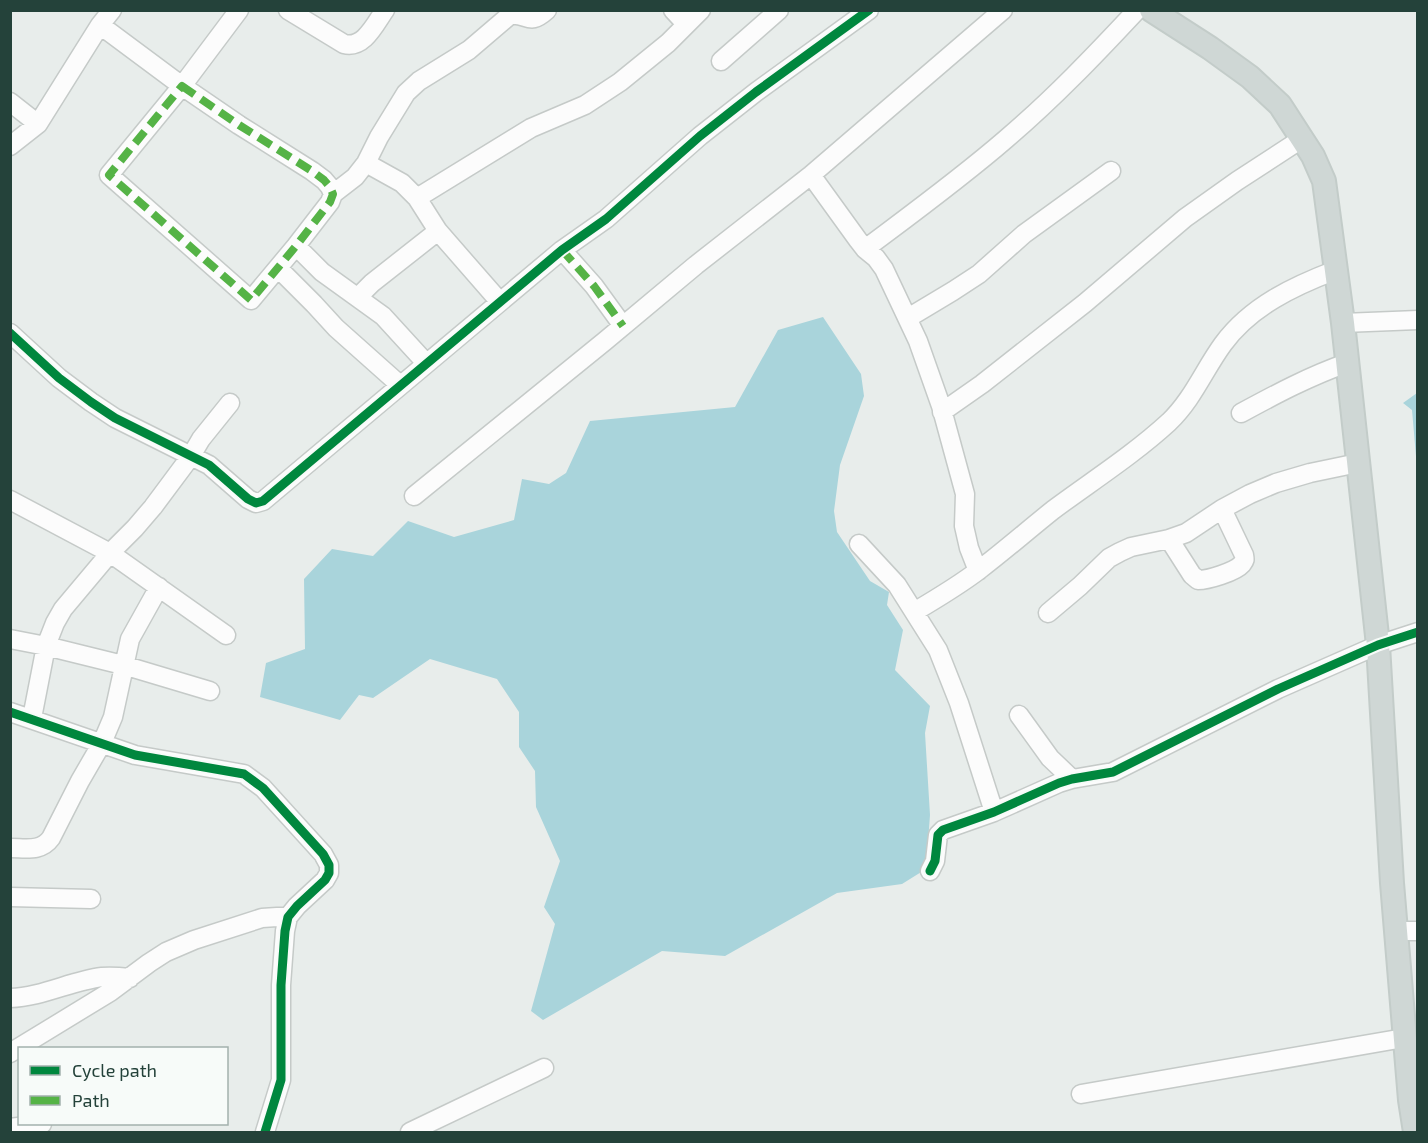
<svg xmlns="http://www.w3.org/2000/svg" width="1428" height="1143" font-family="'Exo 2',sans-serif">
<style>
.water{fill:#a9d4db}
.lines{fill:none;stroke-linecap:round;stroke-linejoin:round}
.minor-casing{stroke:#c5cac8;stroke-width:21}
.major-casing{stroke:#c3ccc9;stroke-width:26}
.minor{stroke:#fcfcfc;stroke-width:18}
.major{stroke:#cfd7d5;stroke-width:22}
.quiet{stroke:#55b346;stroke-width:8;stroke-dasharray:15 8;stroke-linecap:butt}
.cycleway-casing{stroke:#f7fbf9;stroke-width:13}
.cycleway{stroke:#00873e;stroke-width:9}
</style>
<rect width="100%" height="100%" fill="#e8edeb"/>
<path class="water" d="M823,317L861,374L864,396L840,465L834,511L837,532L870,581L889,592L887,605L903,630L895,670L930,706L925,733L930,815L926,869L902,884L837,893L725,956L662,951L543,1020L531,1011L555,924L544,907L560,861L536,807L535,771L519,747V712L497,679L430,659L373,698L359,695L340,720L260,697L266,663L305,649L304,579L332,549L373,556L408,521L454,537L514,520L522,479L549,484L566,473L590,421L735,407L778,330Z
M1417,393V468L1412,410L1403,403Z"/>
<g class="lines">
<defs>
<path id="minor" d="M288,10L344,44C364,49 375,24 385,10
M673,10L686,24
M100,25L182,86L239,10
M721,61L779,10
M182,86L239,125L312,171L324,180L330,187L333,194L330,202L296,246L251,300L109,175Z
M10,102L38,124
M10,146L38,124L100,25L112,10
M366,163L402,183L417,198L438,231L500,302
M811,175L858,240L865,249L876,258L884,269L918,341L941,406L965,494L964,526L969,548L978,571
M333,194L355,177L366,163L379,137L406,93L419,81L469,50L510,15C529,13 528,27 547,10
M417,198L531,128L585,105L620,82L668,43L701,10
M296,246L322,272L383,316L426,363
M865,249C913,213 961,178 1006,139C1053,99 1095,55 1137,10
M562,250L594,286L623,326
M278,268L314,304L336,328L400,385
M358,297L372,283L438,231
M908,318L953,291L979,274L1024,234L1111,171
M1343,323L1418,320
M10,333L59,378L91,402L115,418L209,465L248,499L256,503L263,501L562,250L606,219L700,136L756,92L869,10
M942,412L982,384L1085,303L1185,218L1237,181L1303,138
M1241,413C1276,394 1310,376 1347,363
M414,496L605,341L696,265L811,175L1003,10
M10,500L110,553L226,635
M1169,539L1192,575L1198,580C1208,580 1235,572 1242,564C1245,560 1245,560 1244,555L1222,509
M859,544L897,585L938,650L959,703L994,812
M914,612C936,599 958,586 979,570C1004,551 1028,530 1053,510C1092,481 1133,455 1169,422C1193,399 1204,370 1223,344C1251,306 1294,286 1336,270
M1048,613L1080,586L1109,558L1120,552L1131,547L1169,539L1186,533L1222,509L1250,494L1276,483L1310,473L1358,463
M10,639L46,646L123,665L210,691
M10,712L135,755L244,774L263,788L323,854L329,865V873L325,880L297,906L288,917L285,931L281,985V1080L265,1132
M1019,715L1050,758L1072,779
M32,718L46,646L55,623L63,609L110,553L135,528L153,507L191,456L201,439L230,403
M10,848C26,848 41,852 51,838L80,781L102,743L113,717L130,639L159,587
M930,871L935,861L938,835L943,830L994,812L1059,783L1072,779L1113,772L1278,689L1378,645L1418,632
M10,897L91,899
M1396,931H1418
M10,998C42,997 71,981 102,977C112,976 121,977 130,978
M10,1053L110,992L149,963L166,952L194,940L262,918L277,917H288
M1081,1094L1404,1038
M10,1128L42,1124
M410,1132L544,1068"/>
<path id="major" d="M1151,10L1210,48L1250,77L1280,105L1313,156L1324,181L1343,323L1378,645L1392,883L1410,1100L1415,1132"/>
</defs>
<use href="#minor" class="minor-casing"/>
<use href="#major" class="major-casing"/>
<use href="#minor" class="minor"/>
<use href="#major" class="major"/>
<path class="quiet" d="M182,86L239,125L312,171L324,180L330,187L333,194L330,202L296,246L251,300L109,175Z
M562,250L594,286L623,326"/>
<defs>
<path id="cycleway" d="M10,333L59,378L91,402L115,418L209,465L248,499L256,503L263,501L562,250L606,219L700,136L756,92L869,10
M10,712L135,755L244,774L263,788L323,854L329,865V873L325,880L297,906L288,917L285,931L281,985V1080L265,1132
M930,871L935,861L938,835L943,830L994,812L1059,783L1072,779L1113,772L1278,689L1378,645L1418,632"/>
</defs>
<use href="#cycleway" class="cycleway-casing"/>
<use href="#cycleway" class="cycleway"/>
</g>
<rect width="1428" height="1143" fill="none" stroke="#24423a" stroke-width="24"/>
<rect x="18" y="1047" width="210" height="78" fill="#f7fbf9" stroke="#a3b1ad" stroke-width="1.5"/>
<rect x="30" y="1066" width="30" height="9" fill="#00873e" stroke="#a3b1ad" stroke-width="1.5"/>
<text x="72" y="1077" font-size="18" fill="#24423a">Cycle path</text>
<rect x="30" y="1096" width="30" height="9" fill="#55b346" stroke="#a3b1ad" stroke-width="1.5"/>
<text x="72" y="1107" font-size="18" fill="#24423a">Path</text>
</svg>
